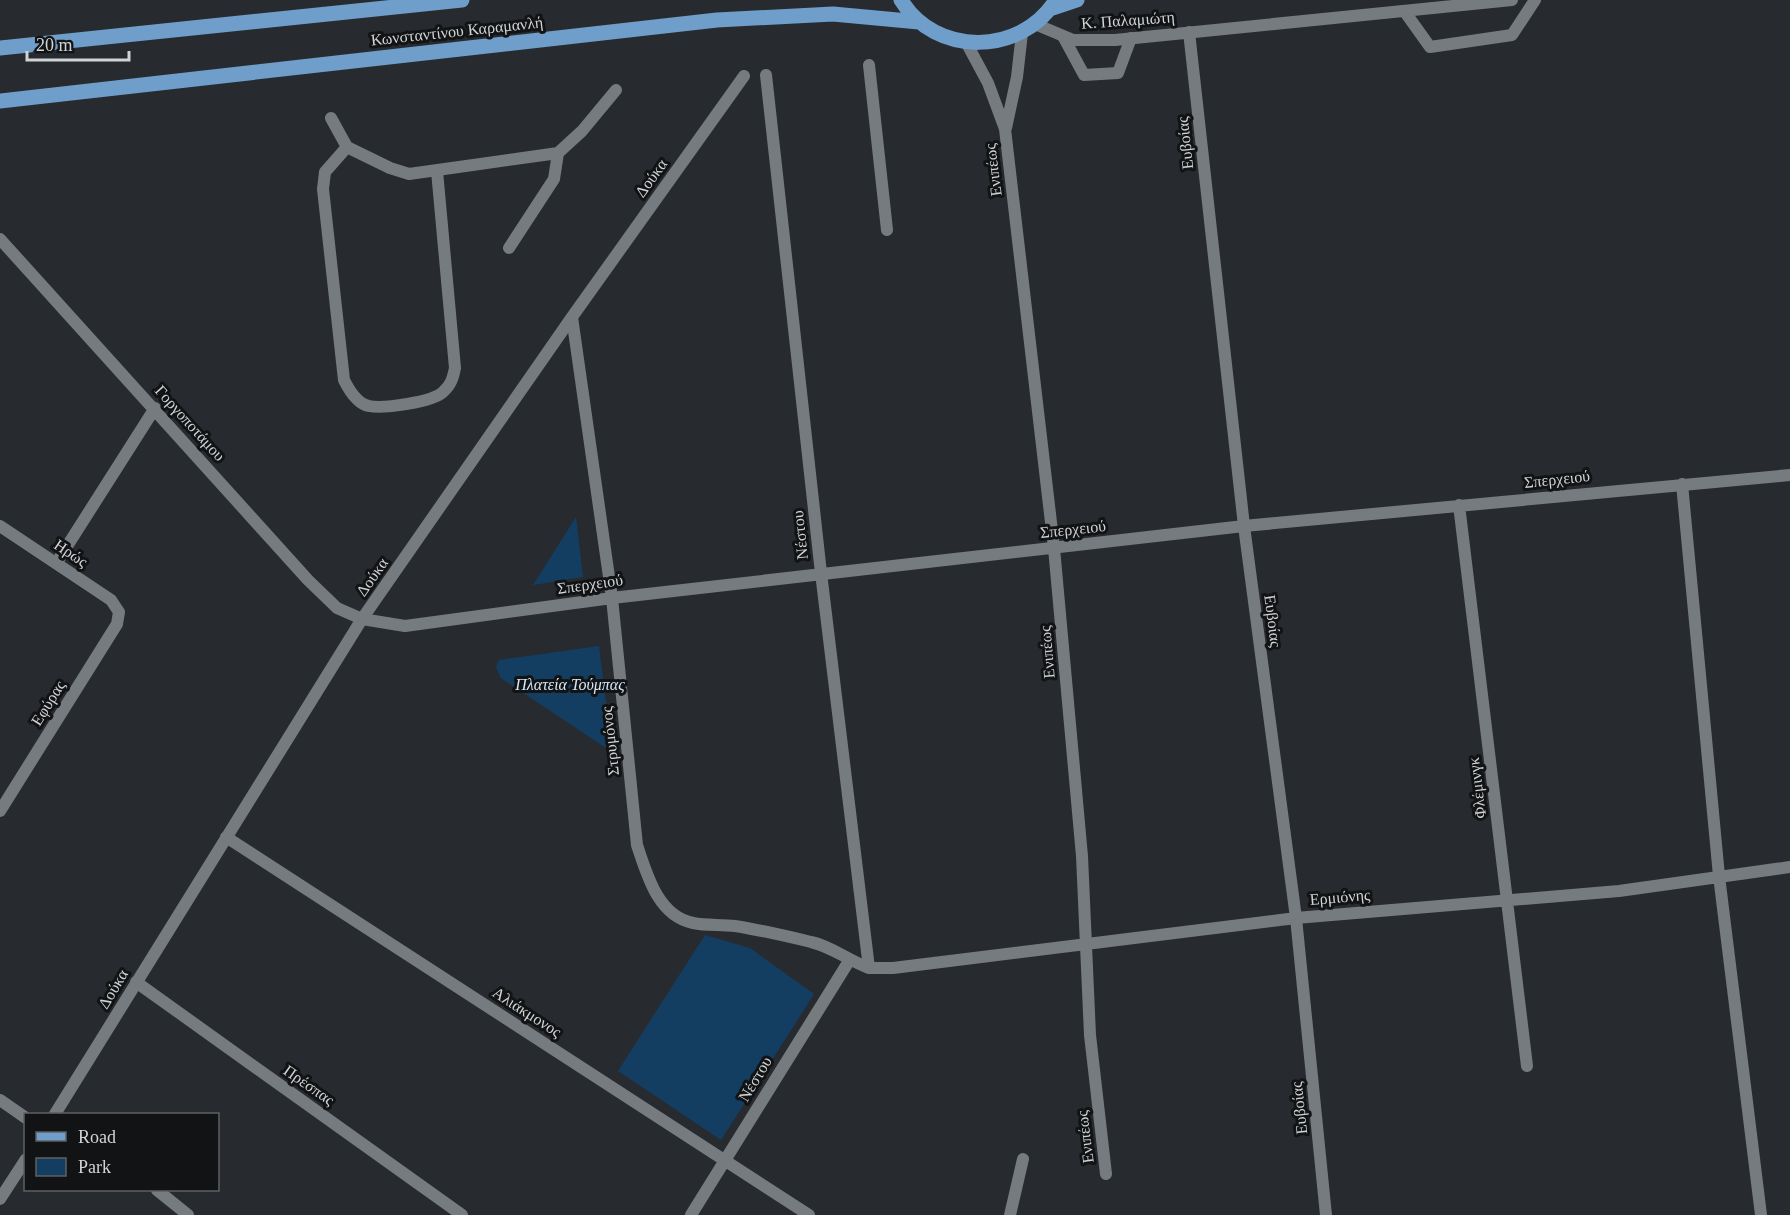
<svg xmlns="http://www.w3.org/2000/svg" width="1790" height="1215" font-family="Georgia,serif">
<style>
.green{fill:#143e61}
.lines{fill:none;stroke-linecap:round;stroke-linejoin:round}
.lane{stroke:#767b80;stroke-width:12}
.street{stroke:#767b80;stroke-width:12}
.primary{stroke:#6e9ec9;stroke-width:15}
.labels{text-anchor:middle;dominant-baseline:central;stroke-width:6;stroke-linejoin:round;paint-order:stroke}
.street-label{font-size:16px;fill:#d1d4d6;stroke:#121315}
.park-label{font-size:16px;font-style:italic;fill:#d4e7f8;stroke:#121315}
</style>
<rect width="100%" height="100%" fill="#272b2f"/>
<path class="green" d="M576,517L583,577L533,585Z
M599,646L612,752L501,678L496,667L499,660Z
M705,935L750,948L814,994L721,1140L618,1071Z"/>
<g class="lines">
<path class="lane" d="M1405,12L1430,47L1512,35L1535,0
M1064,38L1084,75L1118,73L1131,38
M869,65L887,230
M331,118L347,147L390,168L409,174L558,153L582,131L616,90
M347,147L325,172L323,189L344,380C349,390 357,404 369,406C383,409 433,402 443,392C451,385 453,378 455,368L437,171
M509,248L554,179L558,153"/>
<path class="street" d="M1035,24L1073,40H1115L1512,0
M1189,32L1244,526L1296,918L1326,1215
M966,42L988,83L1005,129L1054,548L1082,856L1090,1035L1106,1174
M766,75L821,573L869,968H893L1296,918L1619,891L1790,867
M1006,128L1017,77L1022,33
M0,239L308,580L337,608L362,619L405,626L612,598L1244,526L1790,475
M572,317L612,598L637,845C647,875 658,916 693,923C707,926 721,924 735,926C760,930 786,936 811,942C831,946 849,961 869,968
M1682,484L1719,876L1761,1215
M1459,505L1527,1066
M0,526L111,600L119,612L117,624L0,811
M57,562L155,408
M226,837L809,1215
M136,982L462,1215
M0,1100L26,1118
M55,1114L362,619L572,317L744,76
M157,1190L188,1215
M0,1199L26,1159
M691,1215L849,961
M1010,1215L1023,1159"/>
<path class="primary" d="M901,0C935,57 1021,56 1056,0
M1050,9L1077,0
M0,48L462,0
M0,101L717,20L833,14L919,22"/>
</g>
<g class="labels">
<g class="street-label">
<text transform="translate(1128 20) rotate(-4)">Κ. Παλαμιώτη</text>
<text transform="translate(457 31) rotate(-6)">Κωνσταντίνου Καραμανλή</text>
<text transform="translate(1185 143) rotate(-96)">Ευβοίας</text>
<text transform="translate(993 170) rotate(-97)">Ενιπέως</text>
<text transform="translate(651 178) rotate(-54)">Δούκα</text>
<text transform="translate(190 423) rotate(48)">Γοργοποτάμου</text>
<text transform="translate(1557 479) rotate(-6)">Σπερχειού</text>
<text transform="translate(1073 529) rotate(-6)">Σπερχειού</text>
<text transform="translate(800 535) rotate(-96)">Νέστου</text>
<text transform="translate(71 553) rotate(34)">Ηρώς</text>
<text transform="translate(372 577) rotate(-55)">Δούκα</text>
<text transform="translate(590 584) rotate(-8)">Σπερχειού</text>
<text transform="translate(1273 621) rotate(83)">Ευβοίας</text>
<text transform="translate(1047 652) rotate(-95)">Ενιπέως</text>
<text transform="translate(48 703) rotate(-58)">Εφύρας</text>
<text transform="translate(610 741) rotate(-96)">Στρυμόνος</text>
<text transform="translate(1477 788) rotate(-97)">Φλέμινγκ</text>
<text transform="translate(1340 897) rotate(-5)">Ερμιόνης</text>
<text transform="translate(113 989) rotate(-59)">Δούκα</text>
<text transform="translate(527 1012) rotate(33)">Αλιάκμονος</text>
<text transform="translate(755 1079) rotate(-59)">Νέστου</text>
<text transform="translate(309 1085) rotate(35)">Πρέσπας</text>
<text transform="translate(1299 1108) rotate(-96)">Ευβοίας</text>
<text transform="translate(1085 1137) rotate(-97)">Ενιπέως</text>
</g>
<g class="park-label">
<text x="570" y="684">Πλατεία Τούμπας</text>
</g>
</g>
<rect x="24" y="1113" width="195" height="78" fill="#121315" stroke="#5e6062" stroke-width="1.5"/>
<rect x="36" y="1132" width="30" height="9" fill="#6e9ec9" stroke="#5e6062" stroke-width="1.5"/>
<text x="78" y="1143" font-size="18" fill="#d1d4d6">Road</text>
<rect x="36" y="1158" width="30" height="18" fill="#143e61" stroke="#5e6062" stroke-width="1.5"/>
<text x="78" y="1173" font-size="18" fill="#d1d4d6">Park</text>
<path d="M27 51v9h102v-9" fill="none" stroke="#d1d4d6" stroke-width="3"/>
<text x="36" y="51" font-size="18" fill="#d1d4d6" stroke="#121315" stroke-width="4.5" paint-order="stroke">20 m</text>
</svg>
